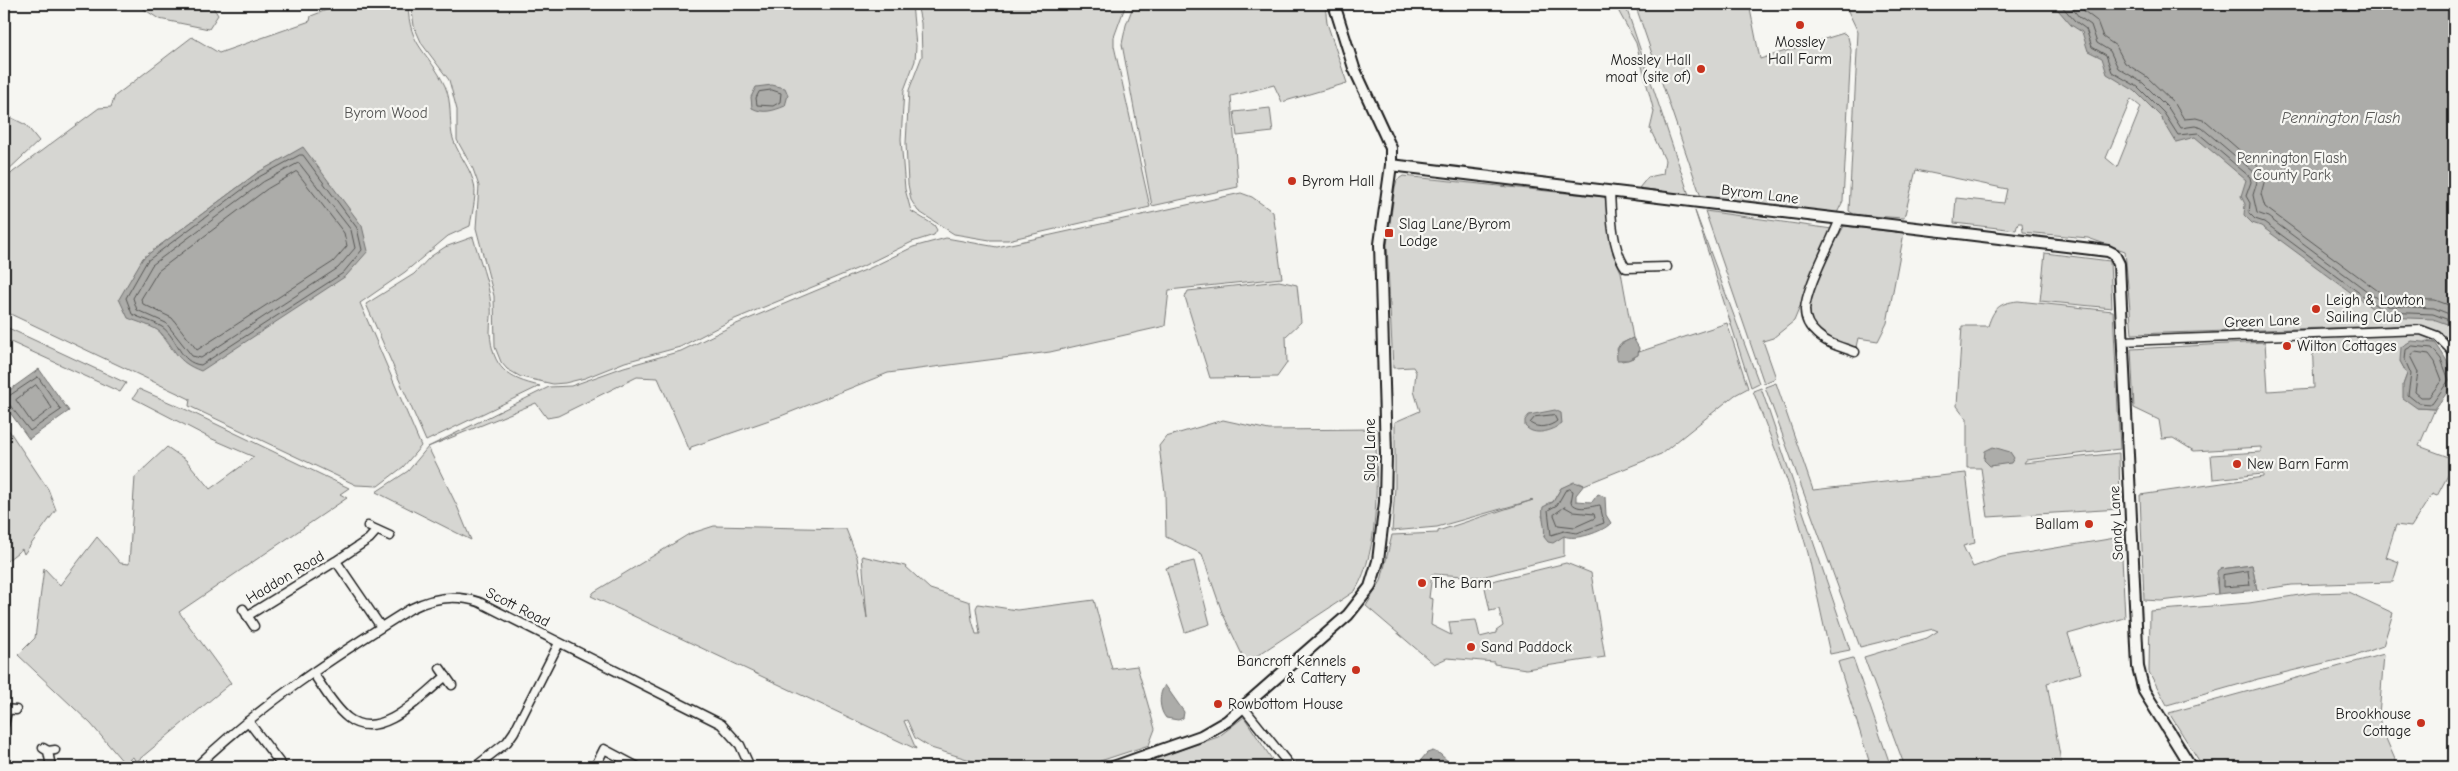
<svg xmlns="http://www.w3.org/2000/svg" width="2458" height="771" font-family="'Comic Neue',sans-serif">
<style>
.green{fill:#d6d6d2;stroke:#797977;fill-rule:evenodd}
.water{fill:#acaca9;stroke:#727271}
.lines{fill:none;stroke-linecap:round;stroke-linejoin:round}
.shore{stroke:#565654;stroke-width:1}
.minor-casing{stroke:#1c1c1c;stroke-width:11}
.tertiary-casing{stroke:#1c1c1c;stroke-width:14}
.minor{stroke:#f6f6f2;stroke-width:8}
.tertiary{stroke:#f6f6f2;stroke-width:10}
.poi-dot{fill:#c8321e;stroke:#f6f6f2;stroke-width:2}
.labels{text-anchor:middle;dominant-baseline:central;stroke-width:4.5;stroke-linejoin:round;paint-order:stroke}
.poi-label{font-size:15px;fill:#1c1c1c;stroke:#f6f6f2;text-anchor:start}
.park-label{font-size:15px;fill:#545453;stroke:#f6f6f2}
.street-label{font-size:15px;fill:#1c1c1c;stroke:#f6f6f2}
.water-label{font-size:16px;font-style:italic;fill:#565654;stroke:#f6f6f2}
</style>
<rect width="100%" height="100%" fill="#f6f6f2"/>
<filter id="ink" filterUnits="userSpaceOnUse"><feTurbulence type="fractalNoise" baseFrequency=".02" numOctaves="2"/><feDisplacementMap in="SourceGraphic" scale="10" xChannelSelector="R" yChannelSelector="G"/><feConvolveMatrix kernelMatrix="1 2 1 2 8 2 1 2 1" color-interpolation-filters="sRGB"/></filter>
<g filter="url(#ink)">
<path class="green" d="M136,4H211L218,15L209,29L159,19Z
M342,4H408C409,48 428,50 445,86C452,102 449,118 452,135C456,152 468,164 473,180C478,193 472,212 470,226L448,236L405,272L360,303L421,446L403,467L378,486L356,485L189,406L190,399L4,311V181L13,172L99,108L111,107L115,96L192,37L219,53L310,21L311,16ZM303,148L174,352L160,332L143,258L257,173Z
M415,4H912L916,46L915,61L904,90L901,139L905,189L911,211L934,225L937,230L934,235L912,242L861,267L730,321L680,347L625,362L585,378L565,383L553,384L521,377L507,369L501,362L495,347L494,296L476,228L479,186L473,169L457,140V110L449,80L422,44L414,26L412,11Z
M917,4H1126L1114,37V46L1150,207L1008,240H990L954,234L918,211L911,200L908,184L906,143L909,90L922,56L921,23Z
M1134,4H1325L1327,23L1347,83L1282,102L1274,85L1231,96L1238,187L1152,206L1122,44L1126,25Z
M1617,4H1625L1689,195L1639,188L1648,177L1663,174L1665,160L1650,129L1654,112L1636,43L1619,12Z
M1635,4H1749L1760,59L1844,33L1848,37L1851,50L1843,201L1837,213L1701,197Z
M1840,4H2454V345L2443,334L2421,325L2132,334L2125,251L2088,238L2023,232L2022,223H2018L2016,230L1954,223L1956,198L2004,203L2007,189L1916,170L1904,218L1855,215L1849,211L1858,32L1848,11ZM2131,99L2141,107L2117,167L2106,158Z
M1270,108L1273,132L1237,136L1234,112Z
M4,114L26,125L39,141L4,174Z
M1403,176L1605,197L1613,254L1621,272L1633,338L1620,344L1617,349L1622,361L1634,358L1639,352L1727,323L1748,388L1735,395L1661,454L1584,485L1580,483L1561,488L1553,502L1548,503L1542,516L1546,525L1544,537L1557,538L1564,536V556L1482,577L1432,574L1429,598L1433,599L1431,625L1451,635L1449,622L1476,620L1480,637L1496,633V631L1503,626L1499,609L1490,611L1484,583L1566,563L1591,573L1605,657L1526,669L1494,664V662L1447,658L1434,664L1366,606L1381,581L1392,535L1438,533V531L1533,500L1437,527L1392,531L1395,487V422L1420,411L1414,391L1416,372L1413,367L1393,368L1387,245L1395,187L1397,180Z
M1241,193L1252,197L1273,212L1282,278L1169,290L1165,326L1050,352L888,373L781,416L691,447L690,451L658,378L637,377L558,416L547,418L536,403L428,447L457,506L471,540L376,492L408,471L428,447L549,387L571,386L624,367L681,351L734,325L870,268L913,247L946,238L997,247Z
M1695,211L1759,383L1751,387Z
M1705,211L1832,229L1794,321L1773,338L1763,341L1776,378L1764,383Z
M1844,226L1904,233L1887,323L1878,341L1858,338L1856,347C1846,347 1839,343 1830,339C1784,319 1830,254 1844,226Z
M473,237C479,259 489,282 491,305C492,314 490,323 490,332C492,368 508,379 540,386L426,441L366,304L414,274L430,257L445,247Z
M2045,253L2110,261L2112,308L2040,301Z
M1279,281L1297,285L1301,322L1286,336L1287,363L1277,377L1210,378L1185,297L1188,291Z
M2018,301L2113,311L2120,449L2026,460L2024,463L2119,453L2120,509L1988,517L1981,468H1967V419L1957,406L1962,326H1988C1994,308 1999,303 2018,301Z
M4,326L126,383L120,392L4,339Z
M2422,334L2430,337L2435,343L2427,341L2400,361L2407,374L2403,385L2417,408L2435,409L2419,446L2454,459V464L2437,496L2432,494L2411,527L2396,525L2386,557L2399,562L2393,582L2292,585L2257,590L2252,565L2221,569L2216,578L2218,594L2161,601L2144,600L2140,495L2263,477V474L2213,479L2211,455L2261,452V447L2194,451L2173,438L2162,439L2159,420L2134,408L2131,349L2265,342L2268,391L2314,388L2312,339L2317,336Z
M1776,383L1813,490L1966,473L1975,543L1963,546L1973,567L2002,557L2121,537L2125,618L2068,634L2081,673L2047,683L2062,767H1905L1864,657L1927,638L1938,631L1933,629L1860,647L1765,387Z
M1761,388L1850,650L1830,654L1808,553L1787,480L1753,391Z
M139,389L189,411L349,488L340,494L347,498L179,612L231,683L136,762L133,757L124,763L91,724L18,655L35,638L44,568L60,585L97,537L120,563L129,564L135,477L167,447L186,460L210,489L254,457L210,438L133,398Z
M1223,420L1269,430L1376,429C1376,478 1381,548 1355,591L1246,663L1222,612L1202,554L1166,537L1165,492L1159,446L1166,437Z
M4,423L48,489L56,510L24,554L22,549L4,563Z
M714,526L846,529L857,557L867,618L862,556L905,566L930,589L970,602L972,620L976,634H980L976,608L978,604L1017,610L1094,600L1112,669L1137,666L1155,729L1149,745L1082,767H993L931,748L915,738L907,720L904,721L916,749L591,596L594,592L689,534Z
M1194,561L1210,624L1185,632L1166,568Z
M2348,592L2393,613L2383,646L2358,655L2258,679L2167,705L2149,672L2150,611L2249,603L2312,593Z
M2384,654L2379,716L2381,727L2397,764L2396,767H2203L2169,713Z
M1853,658L1891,767H1871L1838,662Z
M1244,717L1277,767H1130L1218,737Z"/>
<path class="water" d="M2053,4H2454V331L2447,324L2433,319L2384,317L2261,226L2252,223L2244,215L2245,204L2241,196L2246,180L2195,137L2176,142L2161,117L2135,91L2107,74L2102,58L2088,51L2082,32L2071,25Z
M772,85L785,88L788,95L785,106C773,111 763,114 752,108L751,97L756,87Z
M303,147L362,226L368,251L346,276L201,371C175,361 177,351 161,333C154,326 137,322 128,318L119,299L143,258L257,173Z
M1633,338L1639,348L1638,355L1628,360H1617C1615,346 1622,343 1633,338Z
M2411,341L2435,343C2443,353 2454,371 2454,383L2435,409L2417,408L2403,398V385L2407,374L2400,361L2401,347Z
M39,369L69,411L29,439L4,404V394Z
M1555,410L1561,413L1562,424C1552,431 1534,437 1525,426V420L1529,415Z
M1993,447L2010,452L2014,458L2011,463L1990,466L1984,460L1985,451Z
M1574,482L1584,485L1576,495V501L1592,502L1598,494L1605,497L1606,515L1611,523C1603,532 1575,541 1564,536L1553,543L1548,542L1544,537C1546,526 1541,518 1543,507L1553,502L1561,488Z
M2252,565L2257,590L2218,594L2217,572L2221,569Z
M1165,685L1184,712L1183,718L1178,720L1166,718C1159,710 1158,694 1165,685Z
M1433,751L1440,754L1451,764L1460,767H1415L1427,753Z"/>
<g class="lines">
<path class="shore" d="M2060,4L2075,21L2086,29L2092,47L2106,55L2112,72L2138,87L2164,113L2178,135L2198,133L2250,177L2251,182L2246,196L2250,203L2249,213L2255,219L2264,222L2385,312L2433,314L2449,320L2454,324
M2069,4L2079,17L2091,25L2097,43L2110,51L2118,68L2143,83L2169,109L2181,128L2195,126L2202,128L2254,172L2257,182L2253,195L2257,213L2268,217L2387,306L2434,308L2454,316
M2079,4L2084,11L2097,21L2103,37L2116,46L2125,63L2147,77L2175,104L2184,119L2196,118L2206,121L2261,169L2265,179L2261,194L2265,207L2389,299L2435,300L2454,307
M772,90L781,93L780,102L773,106L757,105L756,98L759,92Z
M300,155H303L357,228L362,250L343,273L201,365C179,363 178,338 162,327C153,321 141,319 132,314L126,298L147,261L259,177Z
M299,163L351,230L355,248L338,268L201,358L192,356L166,323L137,310L133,298L152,265L263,182Z
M297,172L344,233L347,246L333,262L197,350L172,318L143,304L141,299L158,271L267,189Z
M2413,346L2432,348L2441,359L2449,380L2432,404L2418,403L2408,395L2411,374L2405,360L2406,350Z
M2415,352L2429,354L2435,362L2442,380L2429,397H2421L2415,392L2418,372L2411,358Z
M38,377L61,410L30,431L5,399Z
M36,385L52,408L32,423L16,400Z
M1554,415L1557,421C1550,427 1538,429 1530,423L1535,417Z
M1570,489L1573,491L1571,502C1578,512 1591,506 1600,505L1604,523L1577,533L1564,531L1551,535L1548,510L1557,505L1565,491Z
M1565,507L1574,512L1594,514L1595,518L1575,527L1558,525L1554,515Z
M2248,571L2250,585L2223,587V575Z"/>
<defs>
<path id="minor" d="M1610,191C1611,215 1612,249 1626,268L1667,267
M1840,219C1831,243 1806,287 1805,310C1805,319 1810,328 1817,334C1827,344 1842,347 1855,352
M2122,341L2421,330L2437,336L2454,353
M368,526L390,536
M336,561L381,627
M243,609L254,626
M247,616L336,561L369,539L377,530
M440,668L452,685
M313,673C323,687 334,707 348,718C380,743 423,695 446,676
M1243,707L1291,767
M4,709L16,710
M248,721L283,767
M4,725L7,711
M43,748L48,751L55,750
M48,751L51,767
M196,767C260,705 335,656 410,609C433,597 455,594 479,602L721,724L740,745L750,767
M475,767L507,742L514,732L559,643
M595,767L604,749L638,767"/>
<path id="tertiary" d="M1391,165L2108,251L2114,254L2119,264L2138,667L2144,691L2191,767
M1113,767L1201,736L1227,721L1348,615L1370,587L1378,561L1385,502L1386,454L1380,244L1391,165V148L1354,68L1334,4"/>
</defs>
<use href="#minor" class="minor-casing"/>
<use href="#tertiary" class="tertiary-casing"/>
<use href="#minor" class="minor"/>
<use href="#tertiary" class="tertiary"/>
</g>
</g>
<g class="poi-dot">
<circle cx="1800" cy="25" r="5"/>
<circle cx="1701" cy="69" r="5"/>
<circle cx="1292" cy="181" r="5"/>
<rect x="1384" y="228" width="10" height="10" rx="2.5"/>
<circle cx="2316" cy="309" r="5"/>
<circle cx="2287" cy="346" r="5"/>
<circle cx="2237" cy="464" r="5"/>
<circle cx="2089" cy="524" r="5"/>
<circle cx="1422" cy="583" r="5"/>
<circle cx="1471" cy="647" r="5"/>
<circle cx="1356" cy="670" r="5"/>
<circle cx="1218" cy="704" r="5"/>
<circle cx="2421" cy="723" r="5"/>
</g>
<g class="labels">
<g class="poi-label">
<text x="1800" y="42" text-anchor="middle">Mossley<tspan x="1800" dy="17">Hall Farm</tspan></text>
<text x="1691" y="60" text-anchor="end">Mossley Hall<tspan x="1691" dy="17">moat (site of)</tspan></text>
<text x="1302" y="181">Byrom Hall</text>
<text x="1399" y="224">Slag Lane/Byrom<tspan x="1399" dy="17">Lodge</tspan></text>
<text x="2326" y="300">Leigh &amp; Lowton<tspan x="2326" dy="17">Sailing Club</tspan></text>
<text x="2297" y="346">Wilton Cottages</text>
<text x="2247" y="464">New Barn Farm</text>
<text x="2079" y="524" text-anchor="end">Ballam</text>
<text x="1432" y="583">The Barn</text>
<text x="1481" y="647">Sand Paddock</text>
<text x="1346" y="661" text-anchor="end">Bancroft Kennels<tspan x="1346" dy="17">&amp; Cattery</tspan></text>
<text x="1228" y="704">Rowbottom House</text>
<text x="2411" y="714" text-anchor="end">Brookhouse<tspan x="2411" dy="17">Cottage</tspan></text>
</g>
<g class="park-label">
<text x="386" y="113">Byrom Wood</text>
<text x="2292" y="158">Pennington Flash<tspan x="2292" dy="17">County Park</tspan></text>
</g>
<g class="street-label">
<text transform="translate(1760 194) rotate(7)">Byrom Lane</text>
<text transform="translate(2262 321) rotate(-2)">Green Lane</text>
<text transform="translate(1370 450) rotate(-90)">Slag Lane</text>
<text transform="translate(2116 523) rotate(-93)">Sandy Lane</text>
<text transform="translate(285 577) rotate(-31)">Haddon Road</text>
<text transform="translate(518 607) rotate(27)">Scott Road</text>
</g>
<g class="water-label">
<text x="2341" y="118">Pennington Flash</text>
</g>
</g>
<rect width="2458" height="771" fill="none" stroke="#f6f6f2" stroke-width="20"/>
<rect x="10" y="10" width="2438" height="751" fill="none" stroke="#1c1c1c" stroke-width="2" filter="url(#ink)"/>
</svg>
